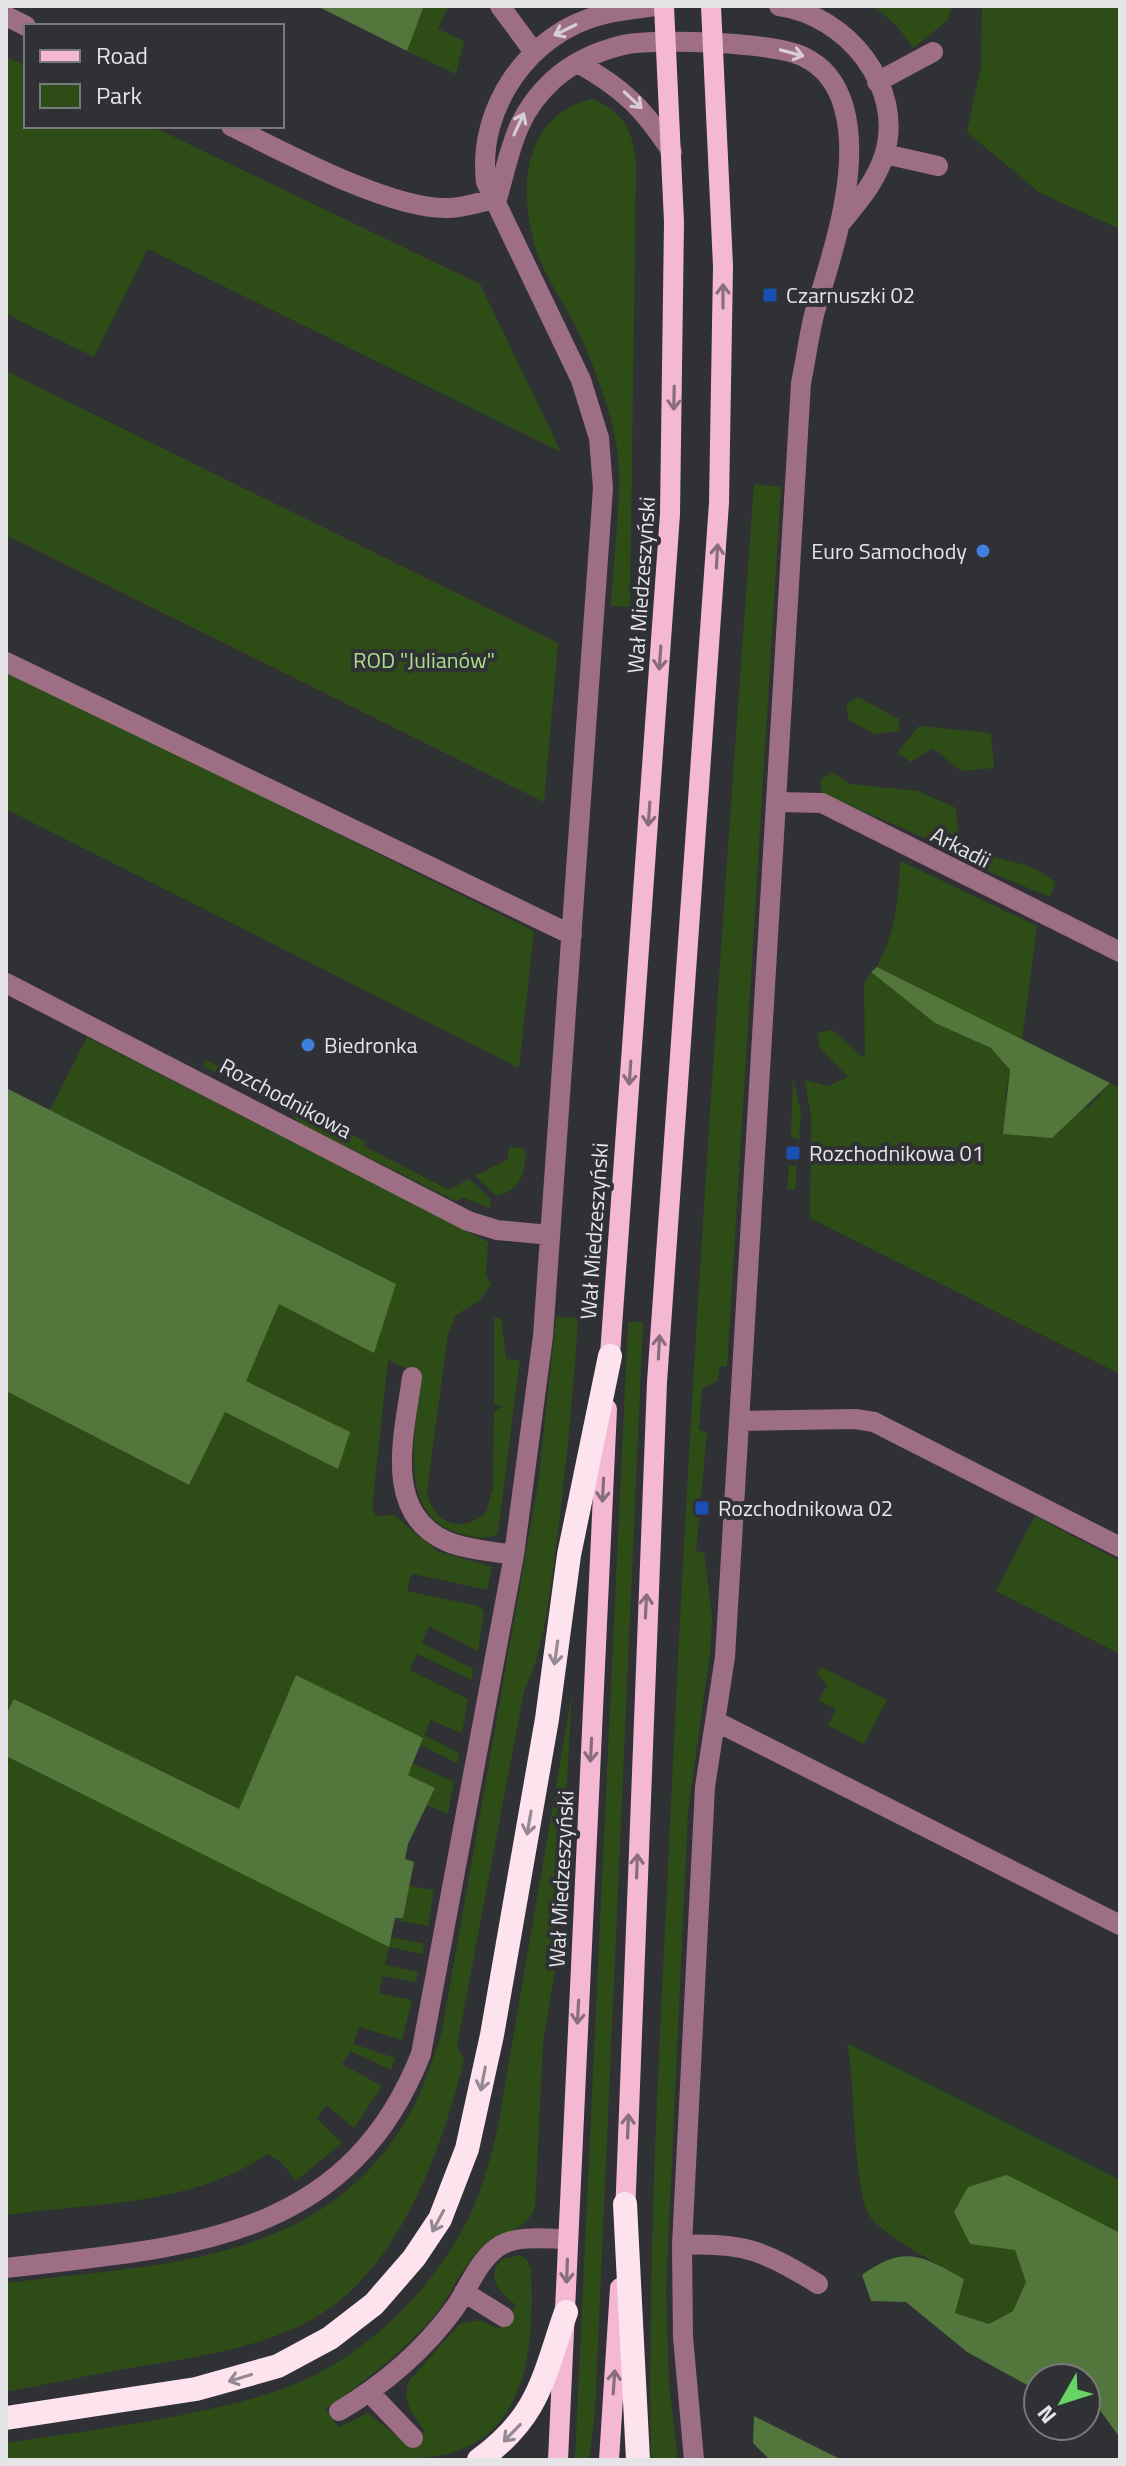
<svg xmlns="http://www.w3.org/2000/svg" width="1126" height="2466" font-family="'Titillium Web',sans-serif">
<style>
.green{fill:#2e4d16}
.forest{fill:#53763c}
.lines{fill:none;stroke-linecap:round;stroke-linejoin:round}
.minor{stroke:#9e6e84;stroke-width:20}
.major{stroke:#f4b8d3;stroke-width:20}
.highway{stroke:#fce3ee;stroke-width:24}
.oneway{stroke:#d7cdd4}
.oneway2{stroke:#886e7c}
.oneway3{stroke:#968a92}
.transit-dot{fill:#1a4fb4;stroke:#2f3135;stroke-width:3}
.shop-dot{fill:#3f7fe0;stroke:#2f3135;stroke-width:3}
.labels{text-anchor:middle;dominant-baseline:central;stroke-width:8;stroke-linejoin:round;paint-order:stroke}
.poi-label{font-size:22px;fill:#e5e5e8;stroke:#2f3135;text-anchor:start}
.street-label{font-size:22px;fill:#e5e5e8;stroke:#2f3135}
.park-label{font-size:22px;fill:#acdf8b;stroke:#2f3135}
</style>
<rect width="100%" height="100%" fill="#2f3135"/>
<path class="green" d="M424,6H448L438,29L464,41L456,74L407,51Z
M874,6H953L947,21L913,48L898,27Z
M982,6H1120V229L1040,193L967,132L981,66Z
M6,56L26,66V126H151L480,284L561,452L148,249L94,357L6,314Z
M593,99C624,113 633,130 636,164L630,607L611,606C613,561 624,484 616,442C610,409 597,375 584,344C572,314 551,288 539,258C517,198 519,115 593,99Z
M6,371L558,643L544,802L6,535Z
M754,484L781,487L727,1367L720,1366L717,1381L702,1389L699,1430L707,1432L696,1551L704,1552L712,1616L710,1654L688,1811L666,2289L669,2384L678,2460H651C647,2241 661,2023 671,1804C691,1364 722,924 754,484Z
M6,670L534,931L519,1068L6,809Z
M858,697L899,719L900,731L874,734L849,720L846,704Z
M919,726L991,733L994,768L961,771L933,748L911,762L897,753Z
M832,772L850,784L918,791L956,808L958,833L945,847L822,793L820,781Z
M992,856L1032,867L1056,882L1050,897L985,870L982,859Z
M900,861L1037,926L1022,1040L877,967C895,931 899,902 900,861Z
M871,972L935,1023L991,1048L1010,1071L1005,1099L1089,1107L1110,1083L1120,1088V1374L810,1218L811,1117L805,1080L828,1086L848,1077L819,1047L818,1033L832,1030L865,1059L864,984Z
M87,1037L488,1242L486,1275L491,1284L479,1301L456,1315L448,1334L427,1491C431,1522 462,1536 486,1512L493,1487L494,1412L503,1406L494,1405V1318H501L506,1359L520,1360L525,1319L498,1534C486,1540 474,1537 462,1534C393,1519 417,1424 421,1375L388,1360L372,1508L376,1516L394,1515L437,1551L492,1567L487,1590L414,1574L410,1577L407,1591L478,1606L484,1611L478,1651L429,1626L422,1643L473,1669L472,1680L417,1654L410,1670L468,1699L462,1733L431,1720L424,1735L459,1753L457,1763L420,1745L423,1738L296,1676L239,1809L14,1699L6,1714V1391L189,1485L225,1412L349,1432L245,1381L279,1304L396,1284L50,1110Z
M206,1060L366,1142L364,1146L449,1190L469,1179L490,1198V1208L464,1198L456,1201L301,1124L284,1107L203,1066Z
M793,1077L801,1112L795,1190L787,1189L789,1166H796L798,1139L791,1137Z
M509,1147L522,1148L526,1152C524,1176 521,1190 496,1196L475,1176L508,1159Z
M556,1317L578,1318C573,1400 565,1480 554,1561C548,1603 543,1653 524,1691L457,2046L464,2060C441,2151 399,2272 311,2320C253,2351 189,2358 125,2369C85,2376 46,2384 6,2392V2283C156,2264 324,2266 409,2115C423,2091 431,2062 441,2036L538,1484Z
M628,1322H643L595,2412L589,2460H575Z
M1035,1516L1120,1561V1654L996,1591Z
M821,1667L887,1700L864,1744L828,1725L836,1709L819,1701L827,1685L817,1674Z
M572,1693L557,1958L543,2043L535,2208C524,2234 497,2232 478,2251C460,2270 450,2297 433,2317C402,2353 364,2382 325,2409L339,2427L368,2413L408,2445L425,2431C413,2414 401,2402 409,2381L460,2324L479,2320L500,2329L516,2305C500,2292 484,2278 502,2259L520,2255L527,2260L531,2269C534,2338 531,2430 451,2453C433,2458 414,2458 395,2460H6V2443C95,2429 188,2419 274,2392C362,2364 445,2282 478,2196C486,2176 491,2153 497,2132Z
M6,1756L388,1946L391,1937L424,1944L422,1954L389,1947L385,1965L418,1972L416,1982L383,1976L379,1993L412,2000L402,2040L359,2027L353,2044L395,2058L391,2070L351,2051L342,2064L382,2086L354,2128L326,2105L317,2119L342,2143L296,2181L281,2162L267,2154C194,2206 91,2203 6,2215Z
M412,1763L454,1782L448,1814L427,1805L435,1789L408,1775Z
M409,1886L434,1890L428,1926L395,1920L403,1918Z
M847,2043L1120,2180V2233L1113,2231L1015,2250L1026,2282L1013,2311L989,2324L954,2312L964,2279C940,2265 887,2238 871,2218C852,2192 856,2083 847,2043Z"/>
<path class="forest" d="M317,6H424L407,51Z
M877,967L1110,1083L1052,1138L1003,1134L1010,1070L991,1048L935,1023L871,972Z
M6,1088L396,1284L374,1353L279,1304L246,1381L350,1432L338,1469L225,1412L189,1485L6,1391Z
M296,1675L423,1738L408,1775L435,1788L408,1844L405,1859L414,1862L403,1918H395L389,1947L6,1756V1714L14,1699L239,1809Z
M1007,2175L1120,2233V2438L1097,2406L1086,2404V2378H1038V2391L967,2352L906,2302L871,2301L862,2275C905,2244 922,2256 964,2279L955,2313L989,2324L1013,2311L1026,2282L1015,2250L970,2244L954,2212L968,2187Z
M754,2416L842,2460H770L753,2443Z"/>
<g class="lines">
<path class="minor" d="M500,6L534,52
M779,6C846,15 906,87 884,156C875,183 858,202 840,224
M6,16L26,26
M578,63C624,89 643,108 672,152
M877,82L933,52
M231,126C284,152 391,210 448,208C464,208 481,201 497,199
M885,154L938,166
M497,199C511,151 514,116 553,80C572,63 598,51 623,45C655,38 776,42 804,57C825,67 838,86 844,108C861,169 833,253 815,311C809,334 806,359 801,383L725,1657L705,1787L682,2245L683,2337L694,2460
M6,662L572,935
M777,802L822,803L1120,952
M6,983L468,1221L497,1230L550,1235
M412,1377C405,1431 381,1512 446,1541C466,1550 492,1551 514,1555
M740,1421L855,1419L874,1422L1120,1547
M717,1722L1120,1925
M682,2245C744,2242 767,2252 818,2284
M6,2268C181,2247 346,2244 421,2054L514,1555L543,1336L603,488L599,438L581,380L486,182C477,108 529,33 601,15C619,10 638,9 656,6
M464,2292L504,2317
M370,2393L413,2438
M339,2411C383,2385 424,2350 454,2309C469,2288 478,2259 501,2245C520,2235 547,2239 568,2239"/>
<path class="major" d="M609,1369L670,514L674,222L664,6
M625,2216L657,1382L719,503L723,266L711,6
M558,2460L607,1409
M609,2460L620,2288"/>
<path class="highway" d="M625,2204L638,2460
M6,2418L196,2389L278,2366L330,2338L374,2304L414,2258L440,2219L467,2149L492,2035L547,1719L569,1555L610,1356
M479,2460C539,2417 543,2378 566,2312"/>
</g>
<defs><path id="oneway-shaft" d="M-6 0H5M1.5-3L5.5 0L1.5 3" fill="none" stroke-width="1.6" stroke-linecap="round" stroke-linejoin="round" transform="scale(2)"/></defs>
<g class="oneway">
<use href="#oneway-shaft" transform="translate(565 30) rotate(154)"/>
<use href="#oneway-shaft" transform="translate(792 53) rotate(15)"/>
<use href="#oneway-shaft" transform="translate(633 100) rotate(43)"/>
<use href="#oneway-shaft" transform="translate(519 124) rotate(-65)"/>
</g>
<g class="oneway2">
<use href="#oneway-shaft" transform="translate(723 296) rotate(-90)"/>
<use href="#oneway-shaft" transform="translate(674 398) rotate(91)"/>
<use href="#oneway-shaft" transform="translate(717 556) rotate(-87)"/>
<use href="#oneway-shaft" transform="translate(660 658) rotate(94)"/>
<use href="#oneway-shaft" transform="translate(649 814) rotate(94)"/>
<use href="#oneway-shaft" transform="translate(630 1073) rotate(94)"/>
<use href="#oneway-shaft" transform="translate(659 1347) rotate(-87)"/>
<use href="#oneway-shaft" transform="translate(603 1490) rotate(93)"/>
<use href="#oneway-shaft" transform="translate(646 1606) rotate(-87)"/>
<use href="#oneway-shaft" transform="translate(591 1750) rotate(93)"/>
<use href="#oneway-shaft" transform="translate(637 1866) rotate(-88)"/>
<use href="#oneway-shaft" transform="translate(578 2012) rotate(93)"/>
<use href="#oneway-shaft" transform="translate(628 2126) rotate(-88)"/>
<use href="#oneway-shaft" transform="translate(567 2271) rotate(92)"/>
<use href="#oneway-shaft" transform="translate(614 2382) rotate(-86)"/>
</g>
<g class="oneway3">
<use href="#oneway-shaft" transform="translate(556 1653) rotate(98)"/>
<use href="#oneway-shaft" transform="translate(529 1823) rotate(100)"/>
<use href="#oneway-shaft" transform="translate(483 2079) rotate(101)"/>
<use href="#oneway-shaft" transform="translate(438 2221) rotate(118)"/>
<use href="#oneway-shaft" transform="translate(240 2378) rotate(163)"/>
<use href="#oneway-shaft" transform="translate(512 2433) rotate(134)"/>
</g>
<g class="transit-dot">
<rect x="762" y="287" width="16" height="16" rx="4"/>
<rect x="785" y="1145" width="16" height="16" rx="4"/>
<rect x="694" y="1500" width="16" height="16" rx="4"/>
</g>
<g class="shop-dot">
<circle cx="983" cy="551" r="8"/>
<circle cx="308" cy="1045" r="8"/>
</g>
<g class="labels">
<g class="poi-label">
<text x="786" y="295">Czarnuszki 02</text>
<text x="967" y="551" text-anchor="end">Euro Samochody</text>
<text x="324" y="1045">Biedronka</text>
<text x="809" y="1153">Rozchodnikowa 01</text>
<text x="718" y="1508">Rozchodnikowa 02</text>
</g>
<g class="street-label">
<text transform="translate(641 585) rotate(-86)">Wał Miedzeszyński</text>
<text transform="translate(961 847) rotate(27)">Arkadii</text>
<text transform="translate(286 1098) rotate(28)">Rozchodnikowa</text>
<text transform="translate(594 1231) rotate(-86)">Wał Miedzeszyński</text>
<text transform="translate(561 1879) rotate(-87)">Wał Miedzeszyński</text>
</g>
<g class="park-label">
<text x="424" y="660">ROD "Julianów"</text>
</g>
</g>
<rect width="1126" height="2466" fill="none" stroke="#e5e5e8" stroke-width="16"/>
<rect x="24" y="24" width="260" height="104" fill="#2f3135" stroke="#78797d" stroke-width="2"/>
<rect x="40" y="50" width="40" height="12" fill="#f4b8d3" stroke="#78797d" stroke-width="2"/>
<text x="96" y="64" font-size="24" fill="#e5e5e8">Road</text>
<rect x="40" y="84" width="40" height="24" fill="#2e4d16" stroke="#78797d" stroke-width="2"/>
<text x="96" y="104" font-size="24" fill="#e5e5e8">Park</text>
<g transform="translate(1062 2402) rotate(231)"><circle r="38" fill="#2f3135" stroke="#78797d" stroke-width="2"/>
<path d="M0-6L14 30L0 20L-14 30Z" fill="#67d465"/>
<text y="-12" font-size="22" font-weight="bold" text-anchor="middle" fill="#e5e5e8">N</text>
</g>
</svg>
